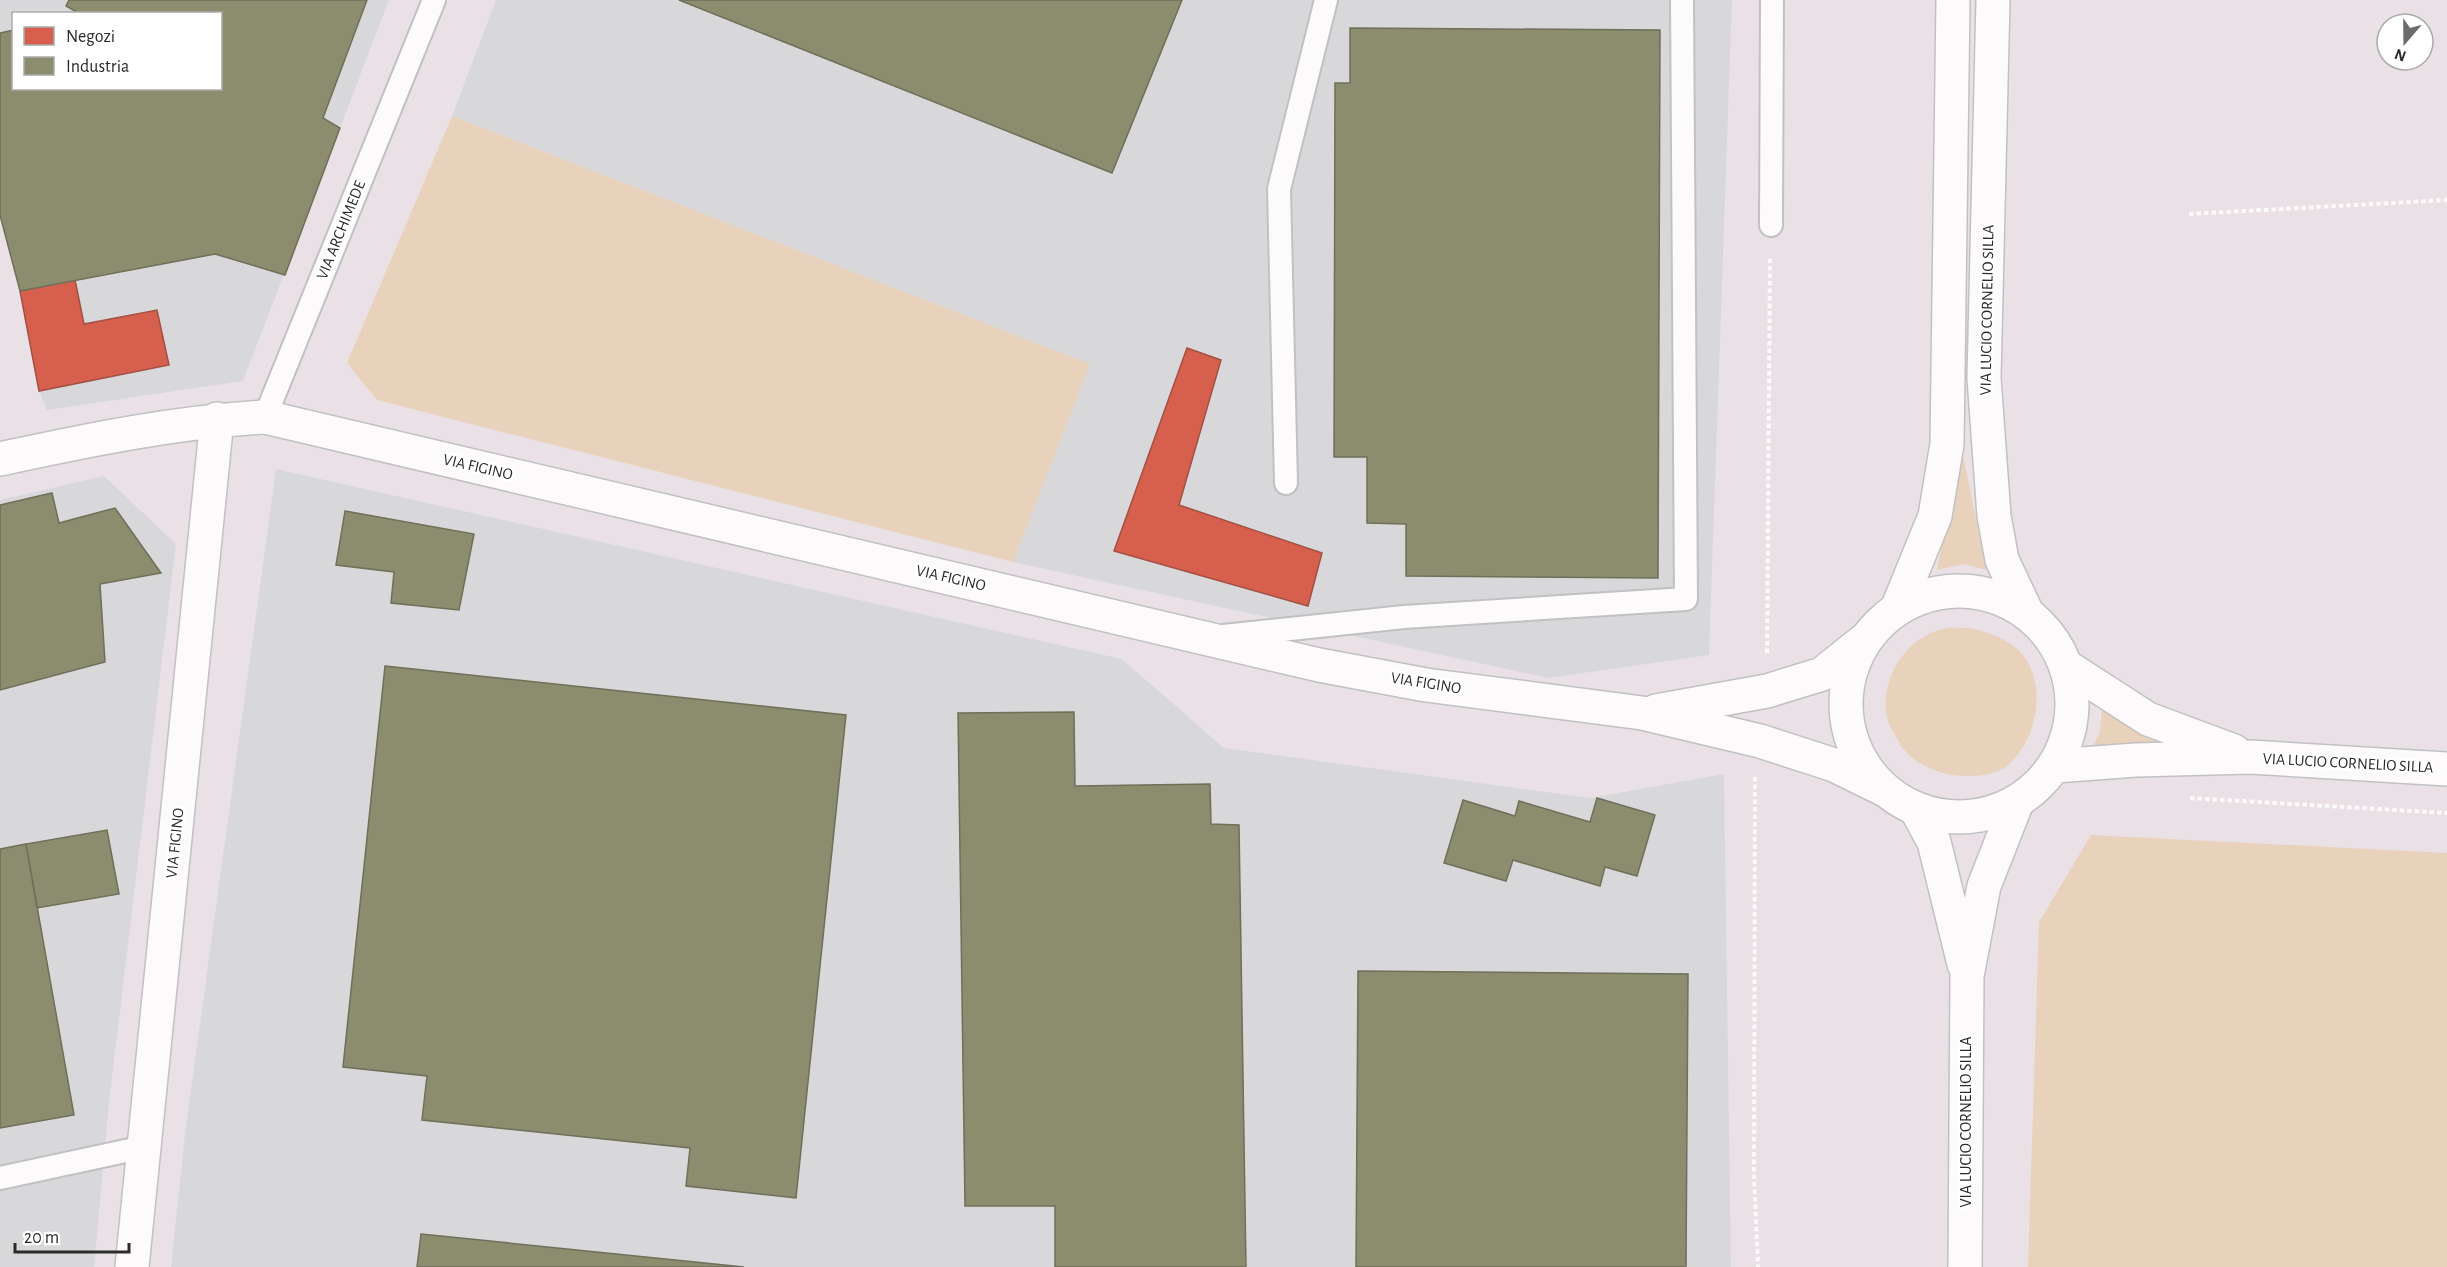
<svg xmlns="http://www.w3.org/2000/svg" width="2447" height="1267" font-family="'Alegreya Sans',sans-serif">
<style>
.industrial{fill:#d8d8db;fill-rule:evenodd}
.green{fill:#e8d2bb}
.shops{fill:#d6604d;stroke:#a35043;stroke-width:1.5}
.industry{fill:#8c8c6e;stroke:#6f6f5a;stroke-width:1.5}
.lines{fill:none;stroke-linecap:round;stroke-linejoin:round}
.service-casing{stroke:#c1c0c2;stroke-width:26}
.minor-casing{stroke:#c1c0c2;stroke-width:36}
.tertiary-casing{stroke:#c1c0c2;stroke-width:36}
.path{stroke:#fcfafb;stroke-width:4;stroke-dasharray:4.5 3;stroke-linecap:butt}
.service{stroke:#fcfafb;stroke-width:22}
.minor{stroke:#fcfafb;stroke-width:33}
.tertiary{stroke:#fcfafb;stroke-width:33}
.labels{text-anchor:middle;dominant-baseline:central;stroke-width:6;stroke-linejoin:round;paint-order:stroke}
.street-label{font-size:16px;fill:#2b2b2b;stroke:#fff}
</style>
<rect width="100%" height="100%" fill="#eae1e6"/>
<path class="industrial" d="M0,0H389L243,381L47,410L39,391L20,291L0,215ZM14,14H220V88H14Z
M496,0H1732L1709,655L1548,678L1013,562L1089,364L452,116Z
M276,469L1122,659L1224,748L1590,798L1724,774L1731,1267H171L185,1133Z
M104,476L176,544L109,1103L94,1267H0V500Z"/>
<path class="green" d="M452,116L1090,364L1013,562L377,400L347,363Z
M1961,444L1986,570L1964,564L1937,570Z
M1970,628C1990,633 2013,640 2025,658C2047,690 2036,741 2007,766C1991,779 1954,778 1937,771C1920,765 1904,755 1896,737C1893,731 1888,724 1887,717C1880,679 1905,638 1943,629C1951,627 1962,628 1970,628Z
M2102,706L2193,751L2089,753L2100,732Z
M2091,835L2447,853V1267H2028L2039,922Z"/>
<path class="shops" d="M75,280L84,324L157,310L169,365L39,391L20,291Z
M1187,348L1221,360L1179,505L1322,553L1308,606L1114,551Z"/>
<path class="industry" d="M69,0H367L323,118L340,128L285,275L215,254L20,291L0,215V33L14,30V88H220V14H80L66,6Z
M679,0H1182L1112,173Z
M1350,28L1660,30L1658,578L1406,576V524L1367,523V457H1334L1335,83H1350Z
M52,493L59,523L115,508L161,573L100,584L105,662L0,690V505Z
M345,511L474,534L459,610L391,603L394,572L336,565Z
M385,666L846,715L796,1198L686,1186L690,1148L422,1120L427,1076L343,1067Z
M1074,712L1075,786L1210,784L1211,824L1239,825L1246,1267H1055V1206H965L958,713Z
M1597,798L1655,815L1637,876L1605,867L1600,886L1513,860L1506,881L1444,863L1463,800L1515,816L1519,801L1590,822Z
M107,830L119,894L37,908L26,844Z
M26,844L74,1115L0,1128V849Z
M1358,971L1688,974L1686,1267H1356Z
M421,1234L744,1267H417Z"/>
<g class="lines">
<defs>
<path id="service" d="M1771,225L1772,0
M265,417L434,0
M1286,483L1279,189L1326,0
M1223,636L1404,617L1686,599L1682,0
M0,1178L144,1147"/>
<path id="minor" d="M265,417L1319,665L1426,685L1642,713L1760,741L1834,765L1883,789
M1656,711L1767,691L1822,674L1867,638
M1916,809L1934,842L1964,964
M132,1267L217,419
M1965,1267L1967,976L1984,886L2017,802"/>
<path id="tertiary" d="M1993,0L1984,378L1994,516L2002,560L2027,613
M0,459C88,440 175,422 265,417
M1846 704a113 113 0 1 1 226 0a113 113 0 1 1-226 0Z
M1897,609L1935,516L1947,444L1953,0
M2066,666L2148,719L2234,751
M2055,766L2136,760L2250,757L2447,769"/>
</defs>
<use href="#service" class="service-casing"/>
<use href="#minor" class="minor-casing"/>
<use href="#tertiary" class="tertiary-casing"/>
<path class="path" d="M2189,214L2447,200
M1767,653L1770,256
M1755,777L1754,1176L1758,1267
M2190,798L2447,813"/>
<use href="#service" class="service"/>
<use href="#minor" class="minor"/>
<use href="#tertiary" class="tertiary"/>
</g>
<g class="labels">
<g class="street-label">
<text transform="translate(341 230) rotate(-68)">VIA ARCHIMEDE</text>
<text transform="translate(1987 310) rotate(-89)">VIA LUCIO CORNELIO SILLA</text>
<text transform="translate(478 467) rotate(13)">VIA FIGINO</text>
<text transform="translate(951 578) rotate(13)">VIA FIGINO</text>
<text transform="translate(1426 683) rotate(9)">VIA FIGINO</text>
<text transform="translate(2348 763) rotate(3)">VIA LUCIO CORNELIO SILLA</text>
<text transform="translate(175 843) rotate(-84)">VIA FIGINO</text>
<text transform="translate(1966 1122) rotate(-90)">VIA LUCIO CORNELIO SILLA</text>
</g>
</g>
<rect x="12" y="12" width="210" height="78" fill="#ffffff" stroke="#aaaaaa" stroke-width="1.5"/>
<rect x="24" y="27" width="30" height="18" fill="#d6604d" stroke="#aaaaaa" stroke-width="1.5"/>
<text x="66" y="42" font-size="18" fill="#2b2b2b">Negozi</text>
<rect x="24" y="57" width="30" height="18" fill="#8c8c6e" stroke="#aaaaaa" stroke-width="1.5"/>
<text x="66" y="72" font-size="18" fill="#2b2b2b">Industria</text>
<g transform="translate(2405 42) rotate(200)"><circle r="28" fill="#ffffff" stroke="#aaaaaa" stroke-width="1.5"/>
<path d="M0-4.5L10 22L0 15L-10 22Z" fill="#6e6b6c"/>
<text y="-9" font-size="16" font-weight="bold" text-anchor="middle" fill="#2b2b2b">N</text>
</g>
<path d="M15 1243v9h114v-9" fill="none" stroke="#2b2b2b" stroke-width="3"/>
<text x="24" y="1243" font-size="18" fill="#2b2b2b" stroke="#ffffff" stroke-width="4.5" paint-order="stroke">20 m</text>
</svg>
